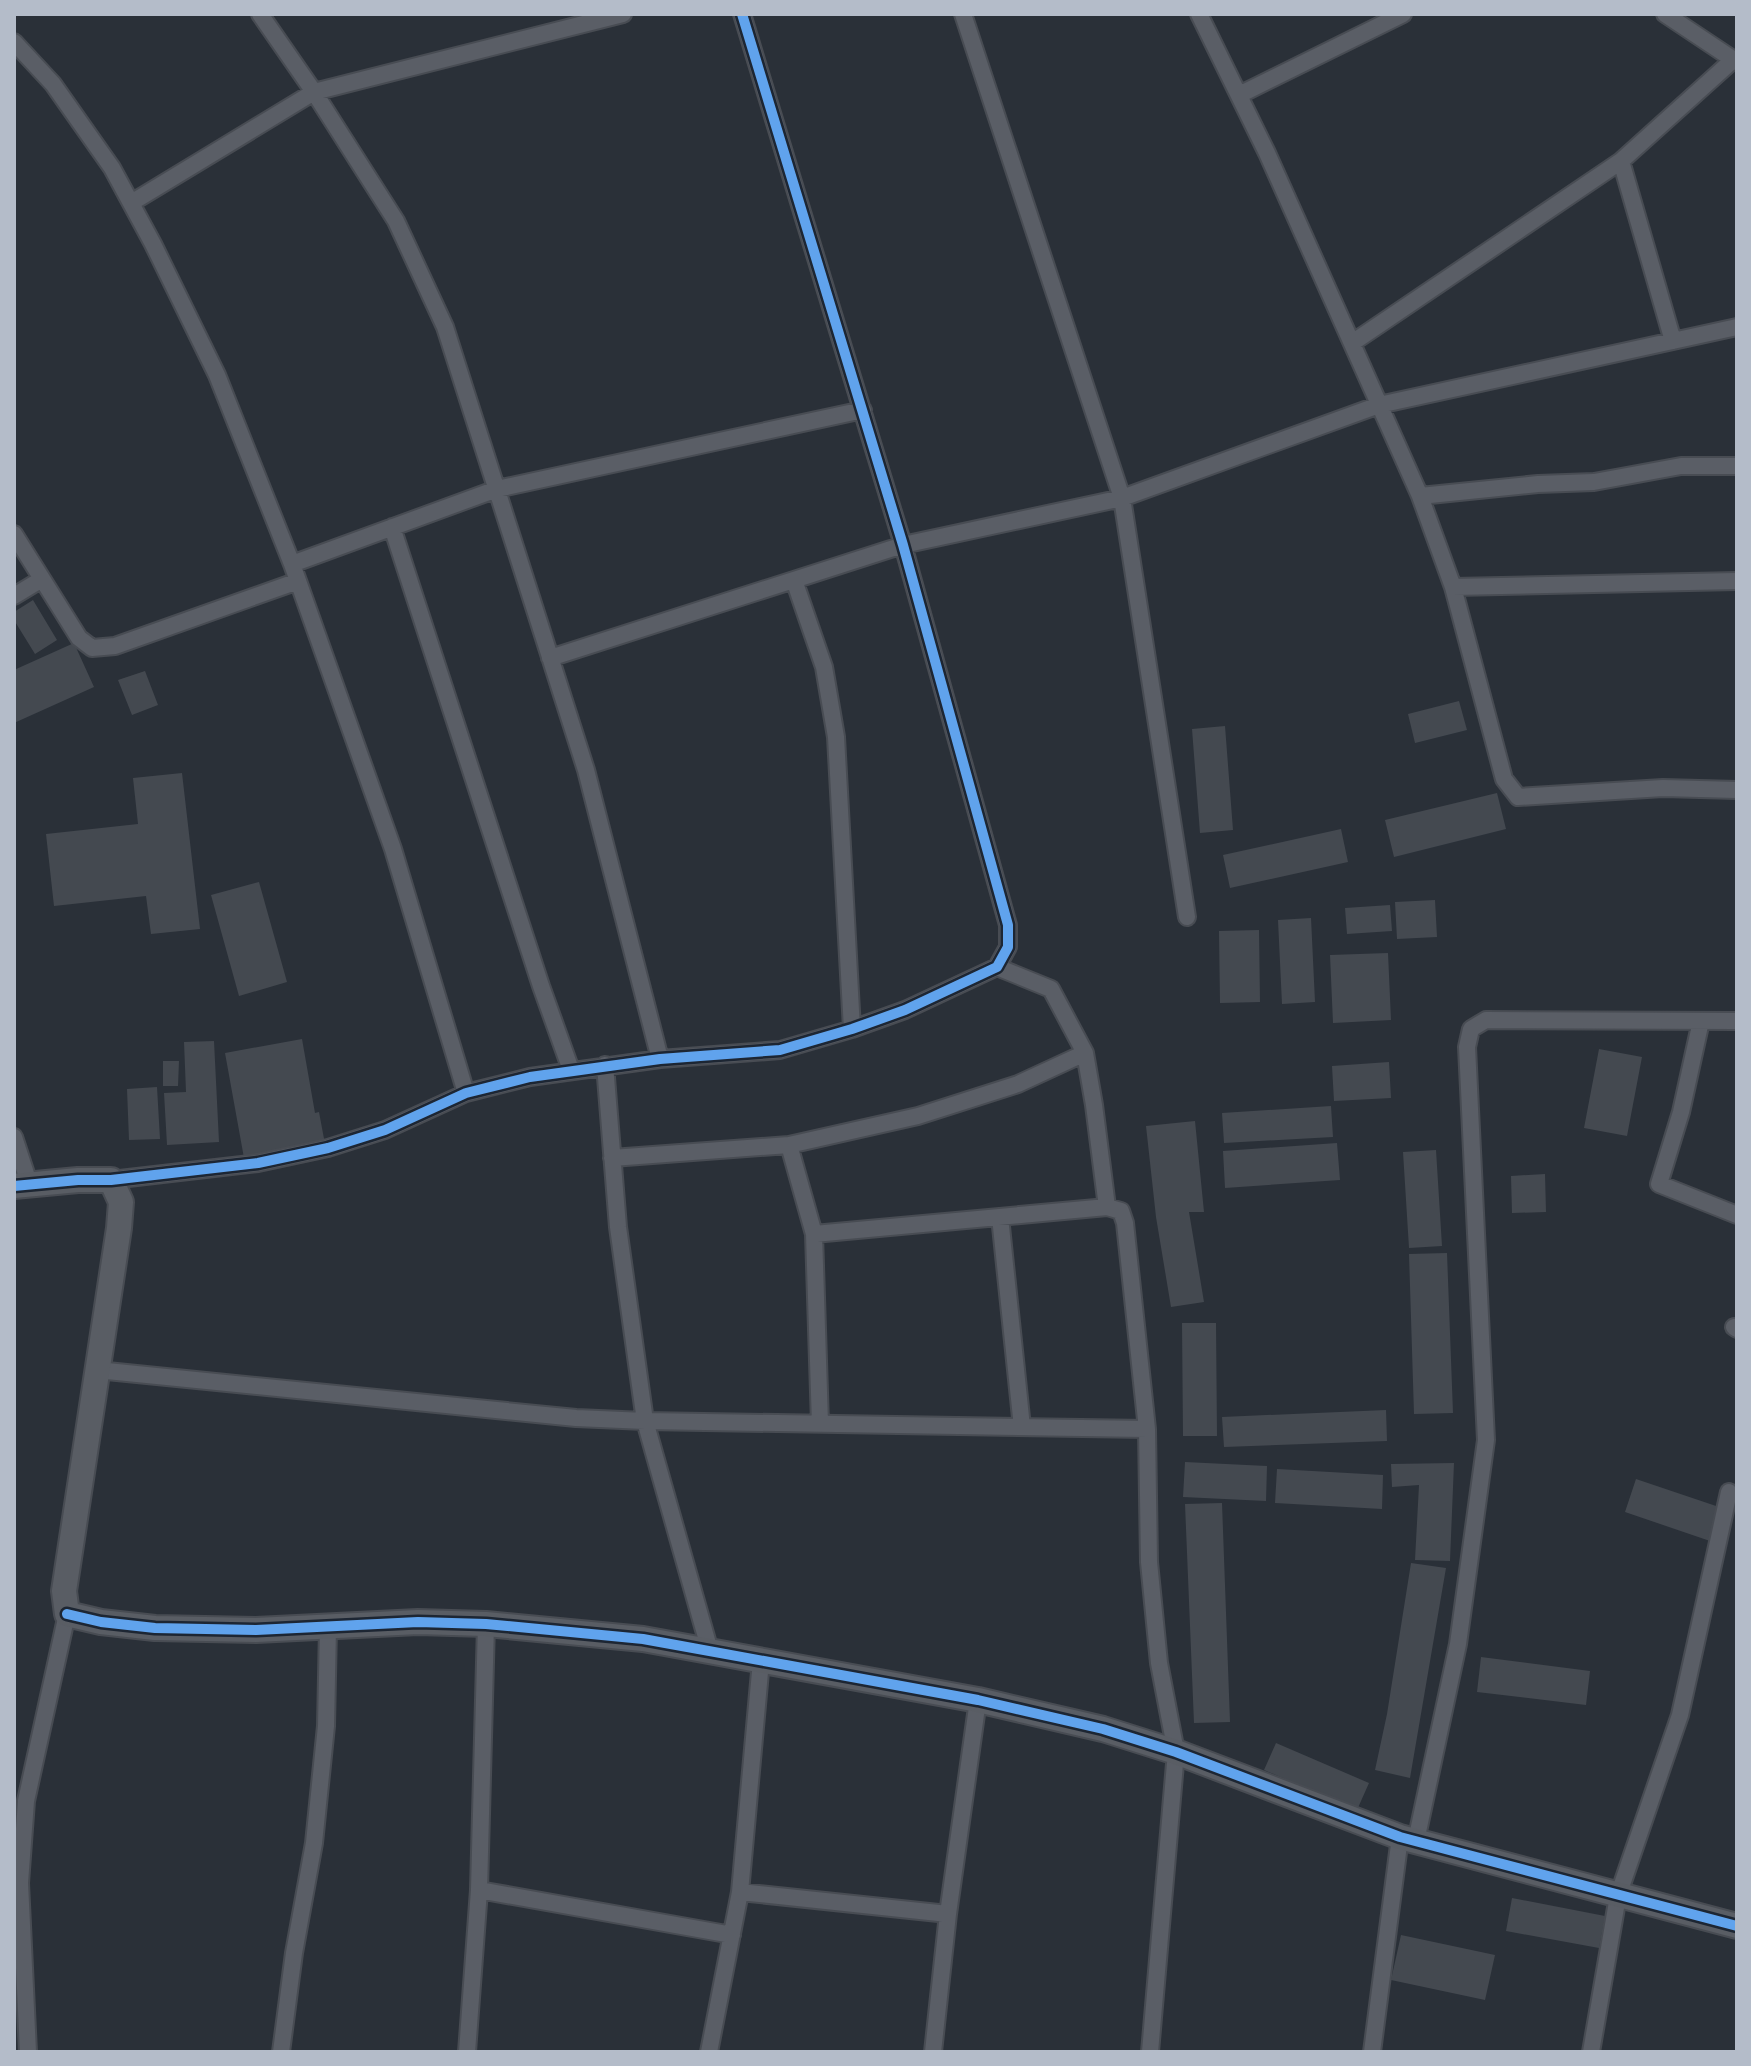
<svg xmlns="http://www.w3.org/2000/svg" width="1751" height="2066" font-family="'Public Sans',sans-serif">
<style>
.building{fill:#444950}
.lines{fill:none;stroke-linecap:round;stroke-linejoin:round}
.street-casing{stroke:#484c53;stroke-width:20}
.secondary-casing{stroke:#484c53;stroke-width:28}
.street{stroke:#5a5e66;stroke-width:16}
.secondary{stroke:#595d64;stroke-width:24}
.cycleway-casing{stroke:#1d2633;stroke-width:15}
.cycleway{stroke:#60a3ed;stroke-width:10}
</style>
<rect width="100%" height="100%" fill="#2a3038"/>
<path class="building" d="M33,600L57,640L35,654L14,620V612Z
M74,643L94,687L14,723V670Z
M145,671L158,705L132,715L118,680Z
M1459,701L1467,730L1415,743L1408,714Z
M1225,726L1233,830L1200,833L1192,729Z
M182,773L200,929L151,934L146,896L54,906L46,834L138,824L133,778Z
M1497,793L1506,829L1394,857L1385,820Z
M1341,829L1348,862L1230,888L1223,855Z
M259,882L287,982L239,996L211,895Z
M1435,900L1437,937L1397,939L1395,902Z
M1390,905L1392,931L1347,934L1345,908Z
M1311,918L1315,1002L1282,1004L1278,920Z
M1259,930L1260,1002L1220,1003L1219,931Z
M1388,953L1391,1020L1333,1023L1330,955Z
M302,1039L315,1113L319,1112L325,1144L244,1158L225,1053Z
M214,1041L219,1142L167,1145L164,1093L186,1092L184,1042Z
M1599,1049L1642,1057L1627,1136L1584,1128Z
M163,1061H179L178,1086H163Z
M1389,1062L1391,1098L1334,1101L1332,1066Z
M157,1087L160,1139L129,1140L127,1089Z
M1331,1106L1333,1137L1224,1143L1222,1113Z
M1195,1121L1204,1212H1189L1204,1302L1171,1307L1156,1217L1146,1126Z
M1337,1143L1340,1180L1225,1188L1223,1151Z
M1436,1150L1442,1246L1409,1248L1403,1152Z
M1545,1174L1546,1212L1512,1213L1511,1176Z
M1447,1253L1453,1413L1414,1414L1409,1254Z
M1182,1323H1216L1217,1436H1183Z
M1386,1410L1387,1441L1224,1447L1222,1417Z
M1185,1462L1267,1466L1266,1501L1183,1497Z
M1454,1463L1450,1561L1415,1560L1419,1485L1392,1487L1391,1464Z
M1277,1469L1383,1475L1382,1509L1275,1503Z
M1636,1479L1722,1508L1710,1541L1625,1512Z
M1222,1503L1230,1722L1194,1723L1185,1504Z
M1411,1563L1446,1568L1410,1778L1375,1770L1387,1714Z
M1481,1657L1590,1671L1586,1705L1477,1692Z
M1276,1743L1369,1783L1357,1810L1264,1770Z
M1512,1898L1605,1916L1599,1948L1506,1931Z
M1401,1935L1495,1955L1485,2000L1391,1980Z"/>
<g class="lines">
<defs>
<path id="street" d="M260,14L314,92L396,221L445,327L586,770L660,1059
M963,14L1122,498L1187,917
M1199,14L1267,153L1420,496L1453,587L1504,779L1518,797L1663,788L1737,790
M1665,14L1737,62
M14,42L53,84L112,168L153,244L217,375L292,564L393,849L466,1093
M1239,95L1403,14
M1621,161L1673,341
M131,203L314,92L623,14
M1352,343L1621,161L1733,60
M1420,496L1538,484L1594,482L1681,466H1737
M392,527L541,986L571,1070
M14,534L79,638L92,648L115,646L298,581
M292,564L497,489L863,410
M794,580L824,667L836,737L852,1029
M1453,587L1737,581
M14,596L42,579
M550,658L903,545L1122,498L1379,405L1737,327
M997,967L1051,989L1085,1053L1094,1105L1107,1207
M1701,1021L1681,1112L1659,1184L1737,1215
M14,1137L29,1183
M789,1145L814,1234L820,1424
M612,1158L789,1145L918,1116L1018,1084L1085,1053
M111,1180L258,1163L328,1148L385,1130L466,1093L530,1077L660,1059L780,1050L852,1029L905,1010L997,967L1008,947V925L903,545L742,14
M1000,1217L1022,1427
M814,1234L1107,1207L1121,1211L1125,1223L1147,1429L1149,1562L1159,1663L1176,1752L1150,2052
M1734,1327L1737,1329
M97,1370L576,1418L645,1421L618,1227L605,1065
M710,1651L645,1421L1147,1429
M1416,1841L1458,1644L1486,1440L1467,1047L1471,1029L1486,1020L1737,1021
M479,1890L732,1935
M740,1892L948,1914
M28,2052L20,1883L26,1801L67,1614
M281,2052L294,1953L314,1843L326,1726L328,1627
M467,2052L479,1890L486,1624
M709,2052L740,1892L761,1661
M933,2052L948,1914L978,1700
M1372,2052L1400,1837
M1591,2052L1618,1896L1680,1715L1729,1492"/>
<path id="secondary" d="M14,1186L78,1180H111L121,1202L119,1228L64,1591L67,1614L101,1622L155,1628L256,1630L418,1622L486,1624L643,1639L978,1700L1103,1729L1176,1752L1400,1837L1737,1926"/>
</defs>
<use href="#street" class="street-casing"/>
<use href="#secondary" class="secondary-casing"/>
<use href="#street" class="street"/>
<use href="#secondary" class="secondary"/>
<defs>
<path id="cycleway" d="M14,1186L78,1180H111L258,1163L328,1148L385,1130L466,1093L530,1077L660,1059L780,1050L852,1029L905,1010L997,967L1008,947V925L903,545L742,14
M67,1614L101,1622L155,1628L256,1630L418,1622L486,1624L643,1639L978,1700L1103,1729L1176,1752L1400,1837L1737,1926"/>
</defs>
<use href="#cycleway" class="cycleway-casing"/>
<use href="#cycleway" class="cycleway"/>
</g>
<rect width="1751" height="2066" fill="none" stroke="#b4bcc9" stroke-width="32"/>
</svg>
